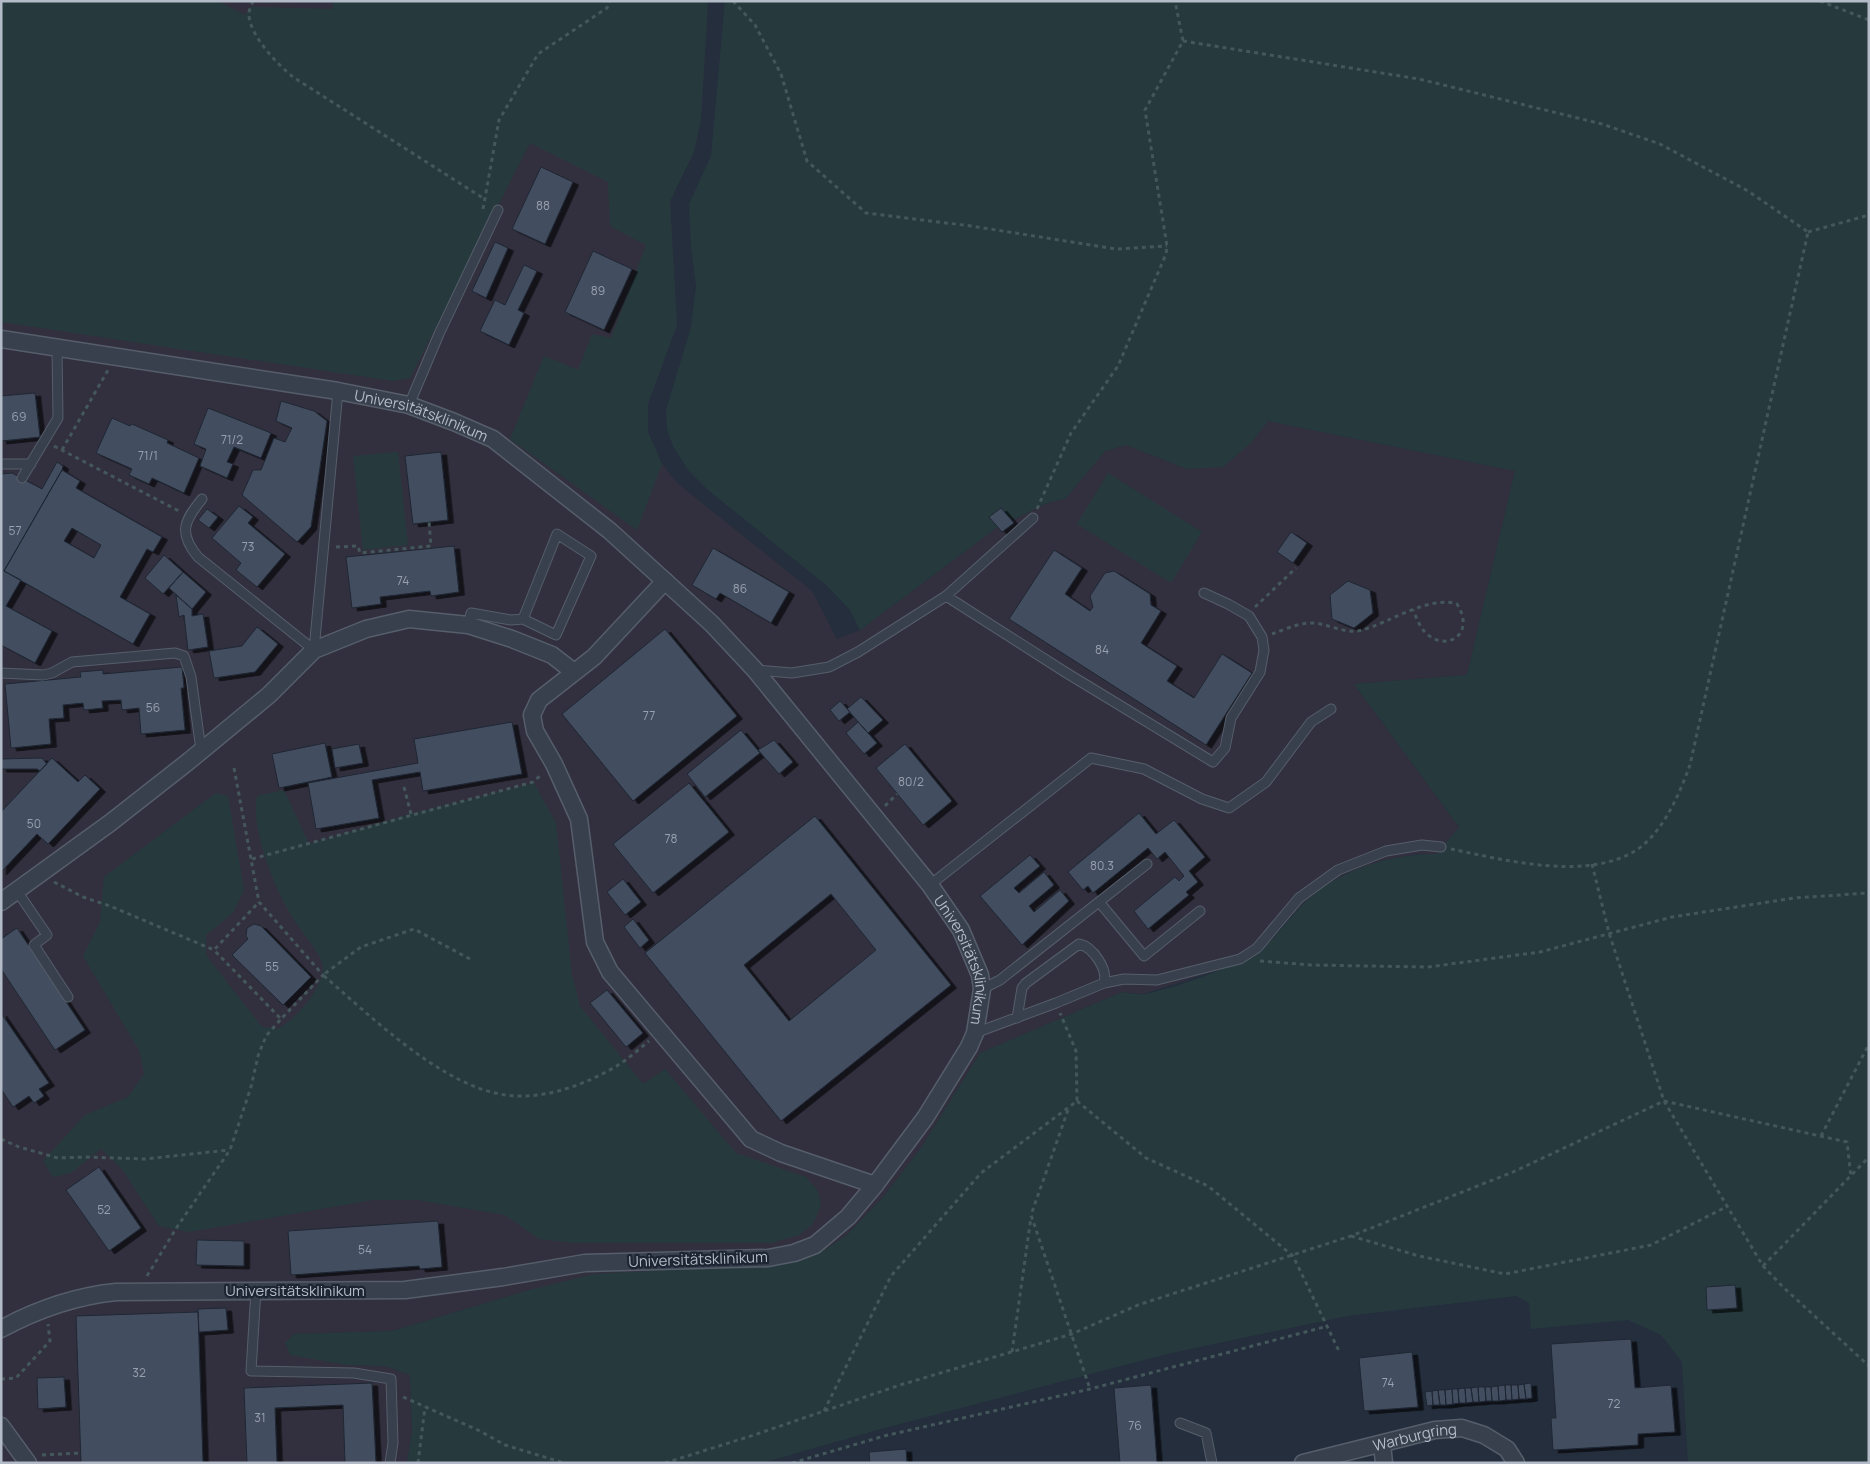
<svg xmlns="http://www.w3.org/2000/svg" width="1870" height="1464" font-family="Manrope,sans-serif">
<style>
.medical{fill:#32303e}
.green{fill:#263a3e}
.building{fill:#434e5f;stroke:#1f2734;fill-rule:evenodd;filter:url(#shadow)}
.lines{fill:none;stroke-linecap:round;stroke-linejoin:round}
.lane-casing{stroke:#565e6b;stroke-width:11}
.street-casing{stroke:#565e6b;stroke-width:19}
.path{stroke:#44575b;stroke-width:3;stroke-dasharray:4 4;stroke-linecap:butt}
.lane{stroke:#38404d;stroke-width:9}
.street{stroke:#38404d;stroke-width:16}
.labels{text-anchor:middle;dominant-baseline:central;stroke-width:4.5;stroke-linejoin:round;paint-order:stroke}
.number-label{font-size:12px;fill:#98a0ae}
.street-label{font-size:15px;fill:#b4bbc8;stroke:#1d2532}
</style>
<defs>
<filter id="shadow"><feDropShadow dx="5.5" dy="3" stdDeviation="0" flood-color="#0009"/></filter>
</defs>
<rect width="100%" height="100%" fill="#242e3d"/>
<path class="medical" d="M1,1H708L701,119L694,152L670,201L677,325L648,404V432L662,464L677,483L812,591L837,639L860,630L995,529L1045,504L1066,498L1105,451L1126,445L1187,469L1252,442L1267,421L1515,471L1467,675L1354,684L1459,827L1437,854H1417L1380,861L1345,874L1325,886L1302,905L1259,951L1233,965L1143,994L1122,992L980,1053L921,1148L884,1196L847,1235L823,1251L804,1259L769,1265L529,1290L392,1331L294,1334L347,1365L385,1366L410,1375L412,1432L407,1463H1Z"/>
<path class="green" d="M1,1H218L245,15L251,7L333,9V1H708L701,119L694,152L670,201L677,325L648,404V432L662,464L637,530L510,439L544,356L578,370L592,334L611,338L646,245L610,226L608,182L530,143L410,378L393,381L1,322Z
M725,1H1869V1463H1688L1682,1362L1661,1335L1628,1320L1531,1329L1529,1303L1516,1296L1347,1316L1167,1354L881,1429L762,1463H407L412,1432L410,1375L385,1366L347,1365L290,1355L285,1343L294,1334L392,1331L529,1290L594,1274L769,1265L804,1259L823,1251L847,1235L884,1196L921,1148L980,1053L1122,992C1129,993 1138,995 1145,994C1173,989 1235,967 1258,951C1276,939 1288,920 1302,905C1338,870 1388,854 1437,854L1459,827L1354,684L1467,675L1515,471L1268,421L1252,442L1223,467L1187,469L1126,445L1105,451L1066,498L1045,504L995,529L860,630L850,610L826,585L708,490L688,470L673,446L667,429L666,410L691,327L696,286L691,247L689,204L711,156Z
M398,452L408,545L363,550L353,456Z
M1108,473L1202,532L1171,583L1077,524Z
M534,783L556,823L572,975L580,1006L643,1084L665,1069L736,1153L806,1177L818,1191L821,1205L813,1224L799,1235L772,1243H573L539,1239L505,1215L417,1200H373L189,1232L159,1226L122,1169L101,1149L71,1173L53,1177L43,1161L85,1115L128,1097L144,1074L140,1052L83,956L100,922L104,877L216,793L228,796L244,890L233,913L206,935V955L262,1027L278,1029C296,1018 327,986 322,963C320,953 301,931 295,921C276,893 250,829 257,796L284,790L309,844L411,814Z"/>
<path class="building" d="M541,167L573,182L545,244L512,229Z
M495,242L508,248L486,298L472,291Z
M593,251L632,269L604,330L565,312Z
M524,265L537,271L518,310L524,313L509,345L480,331L495,300L505,305Z
M35,393L40,437L1,441V396Z
M281,401L314,411L327,421L311,527L297,542L242,495L253,470H261L274,438L285,442L292,428L276,421Z
M208,408L271,433L261,458L234,447L227,462L233,464L227,478L200,466L206,449L194,444Z
M112,418L130,426L132,424L168,440L167,443L199,458L184,493L152,478L149,484L129,475L132,469L96,453Z
M441,452L448,520L413,524L405,456Z
M57,462L63,466L62,470L4,571L21,580L6,606L52,631L35,663L1,645V474L12,473L42,489Z
M62,470L80,481L76,488L162,537L153,552L147,549L120,597L150,614L133,644L4,571ZM72,528L101,545L94,558L64,541Z
M239,506L253,517L248,523L285,554L257,587L236,570L241,563L212,538Z
M1001,508L1014,523L1002,532L989,517Z
M207,509L218,517L209,528L198,520Z
M1291,532L1307,543L1293,563L1277,552Z
M454,546L459,592L431,596L430,591L380,597L381,604L352,608L346,557Z
M713,548L789,592L771,623L720,593L716,599L692,585Z
M1054,550L1082,568L1065,594L1090,611L1093,607L1090,596L1105,573L1114,571L1150,594L1151,605L1161,611L1141,643L1177,666L1167,681L1194,698L1222,654L1252,673L1206,745L1009,619Z
M164,555L183,572L163,594L145,578Z
M183,572L206,592L192,609L169,588Z
M1348,581L1370,590L1373,613L1354,628L1332,619L1330,595Z
M176,595L192,609V616L203,614L208,647L188,650L184,615L179,617Z
M257,627L278,644L255,672L214,678L209,651L242,646Z
M665,629L737,716L633,801L562,714Z
M182,667L184,688H181L185,730L141,734L139,708L122,710L121,700L102,701L103,708L84,710L83,703L63,705L64,718L49,719L51,744L11,748L5,684L81,677L80,672L103,670V674Z
M861,697L883,720L868,733L847,709Z
M840,701L850,712L839,721L830,710Z
M512,722L522,774L423,791L420,772L372,780L379,818L316,829L308,783L418,763L414,739Z
M858,722L877,743L864,754L846,733Z
M741,730L760,753L705,797L687,774Z
M774,740L793,762L779,774L758,750Z
M325,743L332,777L279,788L272,754Z
M359,744L363,763L335,768L332,749Z
M905,744L952,801L923,825L876,768Z
M42,758L47,764L40,771L37,769H1V759Z
M52,758L78,782L85,775L100,789L48,844L37,834L1,872V812Z
M689,783L729,832L653,893L613,844Z
M1139,813L1156,834L1174,820L1205,857L1189,871L1198,882L1186,892L1189,895L1148,929L1134,911L1175,877L1179,881L1184,876L1165,852L1157,859L1148,848L1093,893L1088,886L1083,890L1068,872Z
M815,816L951,985L781,1121L645,953ZM831,894L876,950L789,1021L744,965Z
M1030,855L1040,866L1014,888L1019,893L1044,872L1054,885L1029,906L1034,912L1060,890L1069,901L1022,945L980,896Z
M623,879L641,902L625,915L607,892Z
M633,919L649,940L640,948L624,927Z
M254,924L261,926L311,977L283,1005L232,955L248,939L246,936L247,928Z
M17,928L85,1030L55,1050L1,969V939Z
M607,990L643,1033L626,1047L590,1003Z
M1,1013L49,1083L39,1089L44,1096L34,1103L29,1096L13,1107L1,1089Z
M99,1167L141,1228L109,1251L66,1190Z
M438,1221L442,1267L420,1269L419,1266L291,1275L288,1231Z
M197,1240L244,1241V1266L196,1265Z
M1735,1285L1737,1308L1707,1310L1706,1287Z
M226,1308L228,1330L199,1332L198,1309Z
M198,1312L203,1463H81L76,1316Z
M1631,1339L1635,1388L1671,1385L1675,1432L1638,1434V1445L1553,1450L1551,1418H1556L1551,1344Z
M1412,1352L1418,1407L1364,1411L1359,1358Z
M64,1377L66,1407L38,1409L37,1378Z
M372,1383L376,1463H345L343,1405L275,1408L277,1463H247L244,1388Z
M1531,1383L1532,1398L1526,1399L1524,1384Z
M1524,1384L1526,1399H1519L1518,1385Z
M1151,1385L1157,1463H1120L1114,1388Z
M1505,1385H1511L1512,1400H1506Z
M1505,1385L1506,1400L1499,1401L1498,1386Z
M1511,1385H1518L1519,1399L1512,1400Z
M1498,1386L1499,1401H1492L1491,1387Z
M1478,1387H1485L1486,1401L1479,1402Z
M1478,1387L1479,1402H1473L1471,1388Z
M1485,1387H1491L1492,1401H1486Z
M1465,1388H1471L1473,1402L1466,1403Z
M1465,1388L1466,1403H1459L1458,1389Z
M1452,1389H1458L1459,1403L1453,1404Z
M1452,1389L1453,1404L1446,1405L1445,1390Z
M1438,1390H1445L1446,1405H1440Z
M1438,1390L1440,1405H1433L1432,1391Z
M1432,1391L1433,1405L1427,1406L1425,1392Z
M906,1449L907,1463H870L869,1452Z"/>
<g class="lines">
<defs>
<path id="lane" d="M409,405L439,334L498,210
M1,464H31
M22,478L58,418L57,348
M202,499C184,521 178,533 198,557L314,650
M946,596L1065,672L1213,762L1225,748L1231,718L1260,672L1264,650L1262,637L1249,616L1228,604L1204,593
M468,625L471,613L511,620L523,619L557,534L591,556L556,635L523,619
M314,650L338,391
M756,670L792,673L829,667L858,652L946,596L1033,518
M1,673L43,675L52,673L72,662L175,653L184,656L191,677L201,750
M930,885L1091,758L1144,769L1202,799L1229,808L1266,782L1311,722L1331,709
M17,891L47,935L34,945L68,997
M1100,903L1144,956L1200,911
M982,989L1000,980L1147,864
M1017,1018L1022,988L1026,983L1079,944C1093,947 1108,969 1104,983
M975,1033L1056,1003L1104,983L1124,979L1157,980L1240,959L1257,948L1299,898L1338,870L1386,851L1422,845L1441,847
M256,1290L251,1371L354,1373L391,1379L393,1443L390,1463
M1180,1423L1206,1433L1212,1463"/>
<g id="street">
<path id="s1" d="M1,339L338,391L409,405L454,422L493,439L610,531L712,624L755,670L930,885L961,930L980,975L982,989L975,1033L969,1047L925,1118L875,1185L848,1217L815,1245L794,1253L768,1258L585,1263L503,1277L405,1290L116,1292C77,1296 36,1310 1,1329"/>
<path d="M665,581L594,657L539,700L532,715L535,731L554,764L579,819L595,942L610,972L751,1139L781,1153L875,1185"/>
<path d="M1,902L110,823L189,761L269,695L314,650L366,629L409,619L468,625L512,639L552,655L574,672"/>
<path d="M1,1426L28,1463"/>
<path d="M1382,1444L1384,1463"/>
<path id="s2" d="M1303,1463L1435,1430L1462,1428L1484,1435L1507,1449L1516,1463"/>
</g>
</defs>
<use href="#lane" class="lane-casing"/>
<use href="#street" class="street-casing"/>
<path class="path" d="M253,1C252,5 249,9 249,13C248,34 278,65 293,77L486,200
M733,1L755,25L781,74L807,161L866,213L971,226L1116,249L1167,246
M1820,1L1869,20
M1183,41L1419,79L1602,124L1660,144L1748,191L1808,232
M483,209L499,120L538,54L607,8L610,1
M1808,232L1869,215
M54,446L179,511
M62,450L108,370
M1037,509L1071,433L1118,366L1166,254L1167,246L1145,110L1183,41L1175,1
M336,547L358,546L360,553L431,546L429,522
M1255,607L1296,568
M1272,634C1283,630 1296,624 1309,623C1326,622 1344,635 1362,630C1389,623 1429,595 1457,604C1476,634 1447,652 1427,634C1420,628 1417,619 1413,610
M234,768L259,902L323,975L281,1019L214,950L259,902
M404,787L411,814
M885,806L897,794
M1451,849C1504,860 1585,881 1635,851C1663,833 1679,795 1690,765L1808,232
M252,859L533,782L542,774
M1592,864L1609,933L1664,1101L1763,1266L1783,1287L1869,1366
M54,882L83,897L110,906L214,950
M470,959L414,929L361,947L323,975C369,1015 435,1079 495,1093C535,1103 581,1087 615,1067C627,1060 638,1050 649,1041
M1260,961L1311,965L1428,967L1540,952L1672,917L1794,898L1869,893
M1077,1101L1146,1158L1208,1186L1293,1256L1339,1351
M1068,1110L1031,1215L1090,1389
M1821,1136L1869,1044
M1,1139L19,1147L58,1158L86,1157L145,1159L229,1150
M1351,1236L1419,1256L1505,1274L1651,1245L1728,1206
M1763,1266L1869,1157
M147,1276L177,1227L230,1150L251,1087L258,1056L266,1036L281,1019
M1012,1352L1031,1217
M1,1379L16,1378L50,1341L48,1324
M403,1397L480,1431L505,1445L564,1463
M824,1411L891,1276L981,1173L1077,1101L1076,1051L1060,1013
M42,1455L81,1453
M418,1463L425,1407
M665,1463L754,1435L900,1385L1072,1334L1138,1305L1351,1236L1513,1172L1664,1101L1847,1142L1851,1177
M792,1463L884,1436L1090,1389L1328,1326"/>
<use href="#lane" class="lane"/>
<use href="#street" class="street"/>
</g>
<g class="labels">
<g class="number-label">
<text x="543" y="205">88</text>
<text x="598" y="290">89</text>
<text x="19" y="416">69</text>
<text x="232" y="439">71/2</text>
<text x="148" y="455">71/1</text>
<text x="15" y="530">57</text>
<text x="248" y="546">73</text>
<text x="403" y="580">74</text>
<text x="740" y="588">86</text>
<text x="1102" y="649">84</text>
<text x="153" y="707">56</text>
<text x="649" y="715">77</text>
<text x="911" y="781">80/2</text>
<text x="34" y="823">50</text>
<text x="671" y="838">78</text>
<text x="1102" y="865">80.3</text>
<text x="272" y="966">55</text>
<text x="104" y="1209">52</text>
<text x="365" y="1249">54</text>
<text x="139" y="1372">32</text>
<text x="1388" y="1382">74</text>
<text x="1614" y="1403">72</text>
<text x="260" y="1417">31</text>
<text x="1135" y="1425">76</text>
</g>
<g class="street-label">
<text stroke="none"><textPath href="#s1" startOffset="428">Universitätsklinikum</textPath></text>
<text stroke="none"><textPath href="#s1" startOffset="1215">Universitätsklinikum</textPath></text>
<text transform="translate(698 1259) rotate(-2)">Universitätsklinikum</text>
<text x="295" y="1290">Universitätsklinikum</text>
<text stroke="none"><textPath href="#s2" startOffset="115">Warburgring</textPath></text>
</g>
</g>
<rect width="1870" height="1464" fill="none" stroke="#b4bbc8" stroke-width="5"/>
</svg>
